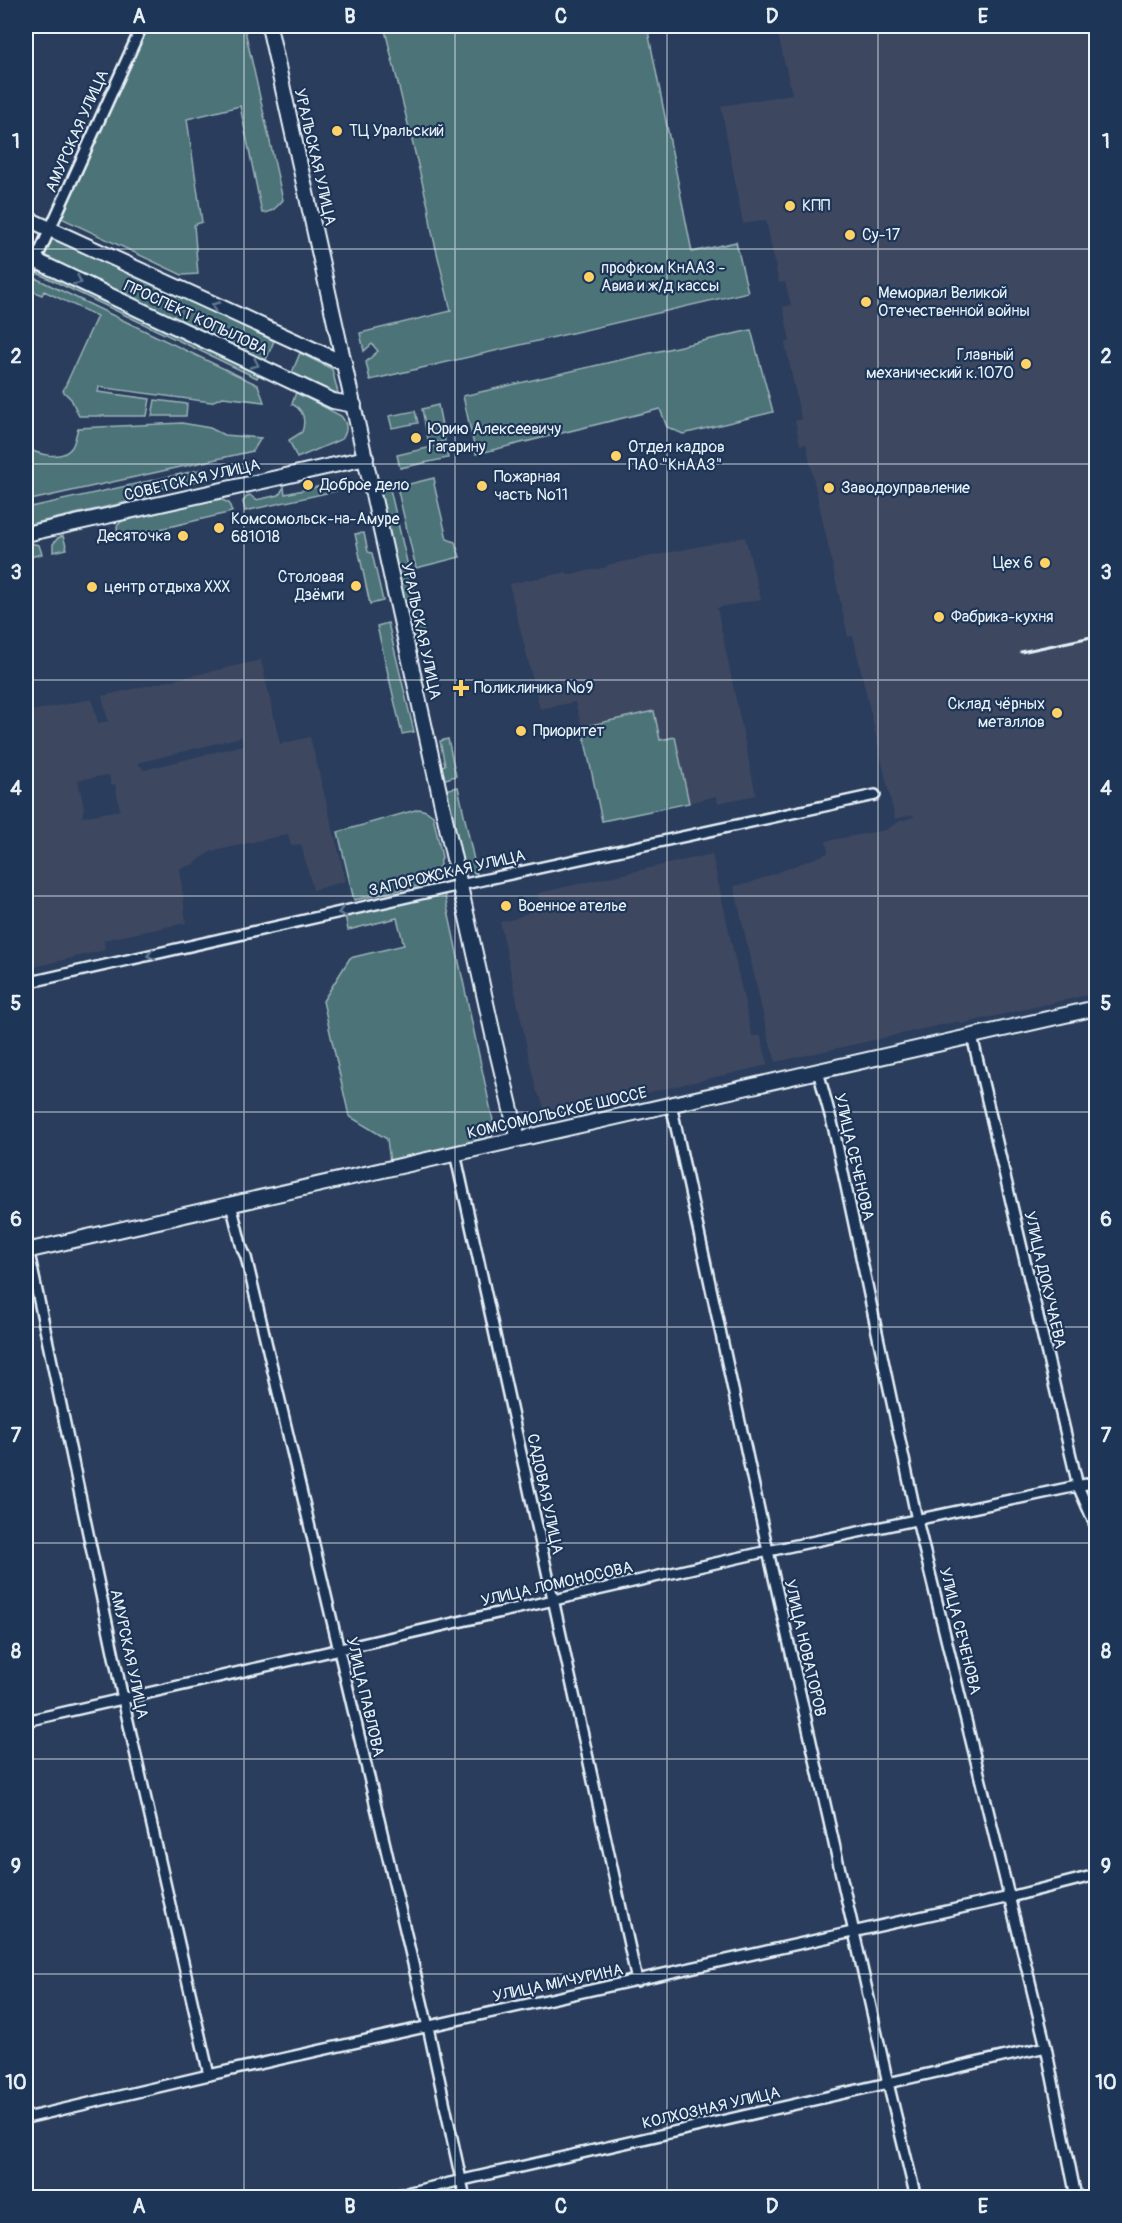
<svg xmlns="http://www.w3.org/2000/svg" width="1122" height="2223" font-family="Pangolin,sans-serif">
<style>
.built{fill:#3c4761;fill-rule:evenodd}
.green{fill:#4b7378;stroke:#9ab2b8;stroke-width:1.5}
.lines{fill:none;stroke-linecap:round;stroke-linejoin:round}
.street-casing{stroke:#e8f1f8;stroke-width:14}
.secondary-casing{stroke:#e8f1f8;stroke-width:18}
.street{stroke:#1d3557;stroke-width:9}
.secondary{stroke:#1d3557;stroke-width:14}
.rail{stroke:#e8f1f8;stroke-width:3}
.oneway{stroke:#64778f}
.grid{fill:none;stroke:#e8f1f8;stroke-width:1.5;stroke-opacity:0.55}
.poi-dot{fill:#ffd166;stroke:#1d3557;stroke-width:2}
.labels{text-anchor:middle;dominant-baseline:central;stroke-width:4.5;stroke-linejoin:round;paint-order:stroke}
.street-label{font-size:16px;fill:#e8f1f8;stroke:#1d3557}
.poi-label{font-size:16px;fill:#e8f1f8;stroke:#1d3557;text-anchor:start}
.neatline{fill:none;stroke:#e8f1f8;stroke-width:2}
.grid-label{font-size:20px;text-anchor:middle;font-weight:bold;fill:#e8f1f8}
</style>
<rect width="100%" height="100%" fill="#2b3d5c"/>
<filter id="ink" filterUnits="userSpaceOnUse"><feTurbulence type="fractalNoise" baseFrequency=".0167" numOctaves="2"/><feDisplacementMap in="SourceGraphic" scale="12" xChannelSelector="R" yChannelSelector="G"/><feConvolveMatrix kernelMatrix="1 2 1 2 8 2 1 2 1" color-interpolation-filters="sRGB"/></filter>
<g filter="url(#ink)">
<path class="built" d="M776,26H1096V993L961,1024L959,1021L776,1062L768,1037L734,886L747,884L828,853L826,841L885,830L900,821L914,817L913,815L895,819L853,636L848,637L806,444L800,445L795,421L801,419L785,343L790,341L783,307L791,305L785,282L779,283L766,220L743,224L721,106L792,94Z
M745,537L761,599L717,608L756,795L718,803L716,796L689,803L675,737L660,740L654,712L582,727L575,702L540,709L509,584L567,572L568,575L607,567V565Z
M261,660L280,744L310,737L346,881L313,890L301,844L291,846L288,834L210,852L192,865L180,868L186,923L104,940L105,950L26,969V712L92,699L98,723L108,721L102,696ZM241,737L243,745L144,770L138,763ZM109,775L111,785L115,784L120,810L82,817L84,808L78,780Z
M712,854L752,1036H761L768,1065L546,1116L542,1101L536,1090L500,922L514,919L540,907L538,893Z"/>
<path class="green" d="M146,26H244L283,200C277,207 272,213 262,213L240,106L187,119L202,222L194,225L198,274L182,275L59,217Z
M384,26H647L692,252L736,242L748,292L370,380L366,362L378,351L372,344L364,351L360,333L451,311L432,232L428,206Z
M26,225L36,230L27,250H26Z
M53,237L274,341L265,362L44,257Z
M43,272L259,374L257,378L37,273Z
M35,278L258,385L264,402L223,397L211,402L99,387L98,392L150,399L147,416H79L71,399L63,391L97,316L44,291L42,295L30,290Z
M751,330L773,412L683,434L667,427L660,409L476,454L463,396Z
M300,353L332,369L338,393L332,394L291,375Z
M296,392L341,416C347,423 348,431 342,439L297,458L289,440L302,432C306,420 304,410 292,404Z
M155,400L187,404L186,416H152Z
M438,405L445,441L429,444L422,409Z
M415,411L418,423L392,428L389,416Z
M182,423L210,428L224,435L261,438L253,451L26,501V448C38,454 62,462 72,447C75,442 76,434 78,428Z
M445,444L448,458L400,468L397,455Z
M204,469L206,479L156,490L141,499L26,525V508Z
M434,478L435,483L434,484L447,539L455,542L460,557L416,568L397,487Z
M335,483L336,491L245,511L243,502L247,496L250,495L256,500L279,495L284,487L285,494Z
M390,489L424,635L411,638L377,492Z
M220,499L229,503L232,512L118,539L117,526L122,521Z
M364,533L368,552L372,553L383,601L370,604L355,534Z
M63,536L67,549L53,552V544L58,538Z
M29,543L39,545L42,554L26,558V547Z
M388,623L414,732L402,734L377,626Z
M654,711L660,740L675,737L689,803L602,821L582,727Z
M448,739L456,776L442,780L438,767L445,765L440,741Z
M458,787L477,874L465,869L460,864L444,790Z
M419,809L426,811L433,816L442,857L438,871L427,884L354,900L338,832Z
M444,892L495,1130L489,1141L390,1162L387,1139L349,1116L323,1001L350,958L404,945L397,918L348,930L345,915Z"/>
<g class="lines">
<defs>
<path id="street" d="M26,282L142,26
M26,983L460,885L875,795
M972,1036L1078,1486L1096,1527
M818,1071L834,1130L917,1520L1046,2047L1076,2197L1072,2198
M671,1104L768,1551L888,2083L916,2198
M455,1153L637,1981
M231,1204L242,1248L246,1257L428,2027L465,2198
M26,1239L123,1699L209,2075
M26,1721L768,1551L1096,1482
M26,2118L209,2075L1010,1897L1096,1875
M384,2198L1046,2047"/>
<path id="secondary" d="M269,26L494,1039L518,1139
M26,218L345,364
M26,256L333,401L354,405
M26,534L366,458
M26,1251L1096,1008"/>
</defs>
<use href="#street" class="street-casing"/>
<use href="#secondary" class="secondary-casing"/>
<use href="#street" class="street"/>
<use href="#secondary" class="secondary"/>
<path class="rail" d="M1021,652L1096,636"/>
</g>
<defs><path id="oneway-chevron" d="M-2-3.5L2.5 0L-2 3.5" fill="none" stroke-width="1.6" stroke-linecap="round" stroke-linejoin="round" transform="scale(1.5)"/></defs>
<g class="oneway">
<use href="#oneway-chevron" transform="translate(78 281) rotate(25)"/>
<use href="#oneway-chevron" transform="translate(215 306) rotate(-156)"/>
<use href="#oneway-chevron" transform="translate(255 364) rotate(25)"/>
<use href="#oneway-chevron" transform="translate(342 912) rotate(167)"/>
<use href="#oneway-chevron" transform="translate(151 955) rotate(167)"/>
</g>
</g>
<path class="grid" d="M244,26V2198M455,26V2198M667,26V2198M878,26V2198M26,249H1096M26,464H1096M26,680H1096M26,896H1096M26,1112H1096M26,1327H1096M26,1543H1096M26,1759H1096M26,1974H1096"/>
<g class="poi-dot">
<circle cx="337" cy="131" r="6"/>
<circle cx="790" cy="206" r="6"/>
<circle cx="850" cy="235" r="6"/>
<circle cx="589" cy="277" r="6"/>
<circle cx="866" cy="302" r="6"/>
<circle cx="1026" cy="364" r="6"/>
<circle cx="416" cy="438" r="6"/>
<circle cx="616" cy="456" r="6"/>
<circle cx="308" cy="485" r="6"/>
<circle cx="482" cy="486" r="6"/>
<circle cx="829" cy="488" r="6"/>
<circle cx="219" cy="528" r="6"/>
<circle cx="183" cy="536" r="6"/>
<circle cx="1045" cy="563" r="6"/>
<circle cx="356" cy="586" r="6"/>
<circle cx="92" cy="587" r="6"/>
<circle cx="939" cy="617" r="6"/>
<path d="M458 679h6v6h6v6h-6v6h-6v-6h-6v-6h6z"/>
<circle cx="1057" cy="713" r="6"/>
<circle cx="521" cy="731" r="6"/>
<circle cx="506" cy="906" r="6"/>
</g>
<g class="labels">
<g class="street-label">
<text transform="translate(77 131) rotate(-66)">АМУРСКАЯ УЛИЦА</text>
<text transform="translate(315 157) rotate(77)">УРАЛЬСКАЯ УЛИЦА</text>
<text transform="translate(196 318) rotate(25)">ПРОСПЕКТ КОПЫЛОВА</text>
<text transform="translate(192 480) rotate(-13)">СОВЕТСКАЯ УЛИЦА</text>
<text transform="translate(421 631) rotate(78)">УРАЛЬСКАЯ УЛИЦА</text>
<text transform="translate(447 873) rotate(-13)">ЗАПОРОЖСКАЯ УЛИЦА</text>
<text transform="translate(557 1113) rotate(-13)">КОМСОМОЛЬСКОЕ ШОССЕ</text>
<text transform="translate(854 1157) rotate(77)">УЛИЦА СЕЧЕНОВА</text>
<text transform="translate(1045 1280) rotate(77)">УЛИЦА ДОКУЧАЕВА</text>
<text transform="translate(545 1494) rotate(78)">САДОВАЯ УЛИЦА</text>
<text transform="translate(557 1584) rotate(-13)">УЛИЦА ЛОМОНОСОВА</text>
<text transform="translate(960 1631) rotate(76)">УЛИЦА СЕЧЕНОВА</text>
<text transform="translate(805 1648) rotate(77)">УЛИЦА НОВАТОРОВ</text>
<text transform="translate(129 1654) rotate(78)">АМУРСКАЯ УЛИЦА</text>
<text transform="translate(365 1697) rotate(77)">УЛИЦА ПАВЛОВА</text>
<text transform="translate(558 1983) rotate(-12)">УЛИЦА МИЧУРИНА</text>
<text transform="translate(711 2108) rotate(-13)">КОЛХОЗНАЯ УЛИЦА</text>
</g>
<g class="poi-label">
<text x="349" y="131">ТЦ Уральский</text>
<text x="802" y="206">КПП</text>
<text x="862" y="235">Су-17</text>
<text x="601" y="268">профком КнААЗ -<tspan x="601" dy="18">Авиа и ж/д кассы</tspan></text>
<text x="878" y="293">Мемориал Великой<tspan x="878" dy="18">Отечественной войны</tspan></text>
<text x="1014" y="355" text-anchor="end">Главный<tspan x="1014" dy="18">механический к.1070</tspan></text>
<text x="428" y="429">Юрию Алексеевичу<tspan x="428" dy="18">Гагарину</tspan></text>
<text x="628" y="447">Отдел кадров<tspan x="628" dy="18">ПАО "КнААЗ"</tspan></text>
<text x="494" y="477">Пожарная<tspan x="494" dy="18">часть №11</tspan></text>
<text x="320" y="485">Доброе дело</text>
<text x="841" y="488">Заводоуправление</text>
<text x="231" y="519">Комсомольск-на-Амуре<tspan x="231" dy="18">681018</tspan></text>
<text x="171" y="536" text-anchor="end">Десяточка</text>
<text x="1033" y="563" text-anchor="end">Цех 6</text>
<text x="344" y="577" text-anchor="end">Столовая<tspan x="344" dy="18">Дзёмги</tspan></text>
<text x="104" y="587">центр отдыха ХХХ</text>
<text x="951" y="617">Фабрика-кухня</text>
<text x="474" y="688">Поликлиника №9</text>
<text x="1045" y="704" text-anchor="end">Склад чёрных<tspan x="1045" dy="18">металлов</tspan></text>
<text x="533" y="731">Приоритет</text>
<text x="518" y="906">Военное ателье</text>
</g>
</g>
<rect width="1122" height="2223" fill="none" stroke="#1d3557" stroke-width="66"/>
<rect x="33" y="33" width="1056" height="2157" class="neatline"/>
<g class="grid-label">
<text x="139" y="23">A</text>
<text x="350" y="23">B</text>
<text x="561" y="23">C</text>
<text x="772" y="23">D</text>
<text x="983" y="23">E</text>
<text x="16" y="148">1</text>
<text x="1106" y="148">1</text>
<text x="16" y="363">2</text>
<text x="1106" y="363">2</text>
<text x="16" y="579">3</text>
<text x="1106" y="579">3</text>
<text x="16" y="795">4</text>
<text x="1106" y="795">4</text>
<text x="16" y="1010">5</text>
<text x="1106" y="1010">5</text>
<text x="16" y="1226">6</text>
<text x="1106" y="1226">6</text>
<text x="16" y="1442">7</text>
<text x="1106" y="1442">7</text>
<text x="16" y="1658">8</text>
<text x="1106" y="1658">8</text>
<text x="16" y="1873">9</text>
<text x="1106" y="1873">9</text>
<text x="16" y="2089">10</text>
<text x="1106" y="2089">10</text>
<text x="139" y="2213">A</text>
<text x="350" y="2213">B</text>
<text x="561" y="2213">C</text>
<text x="772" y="2213">D</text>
<text x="983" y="2213">E</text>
</g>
</svg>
